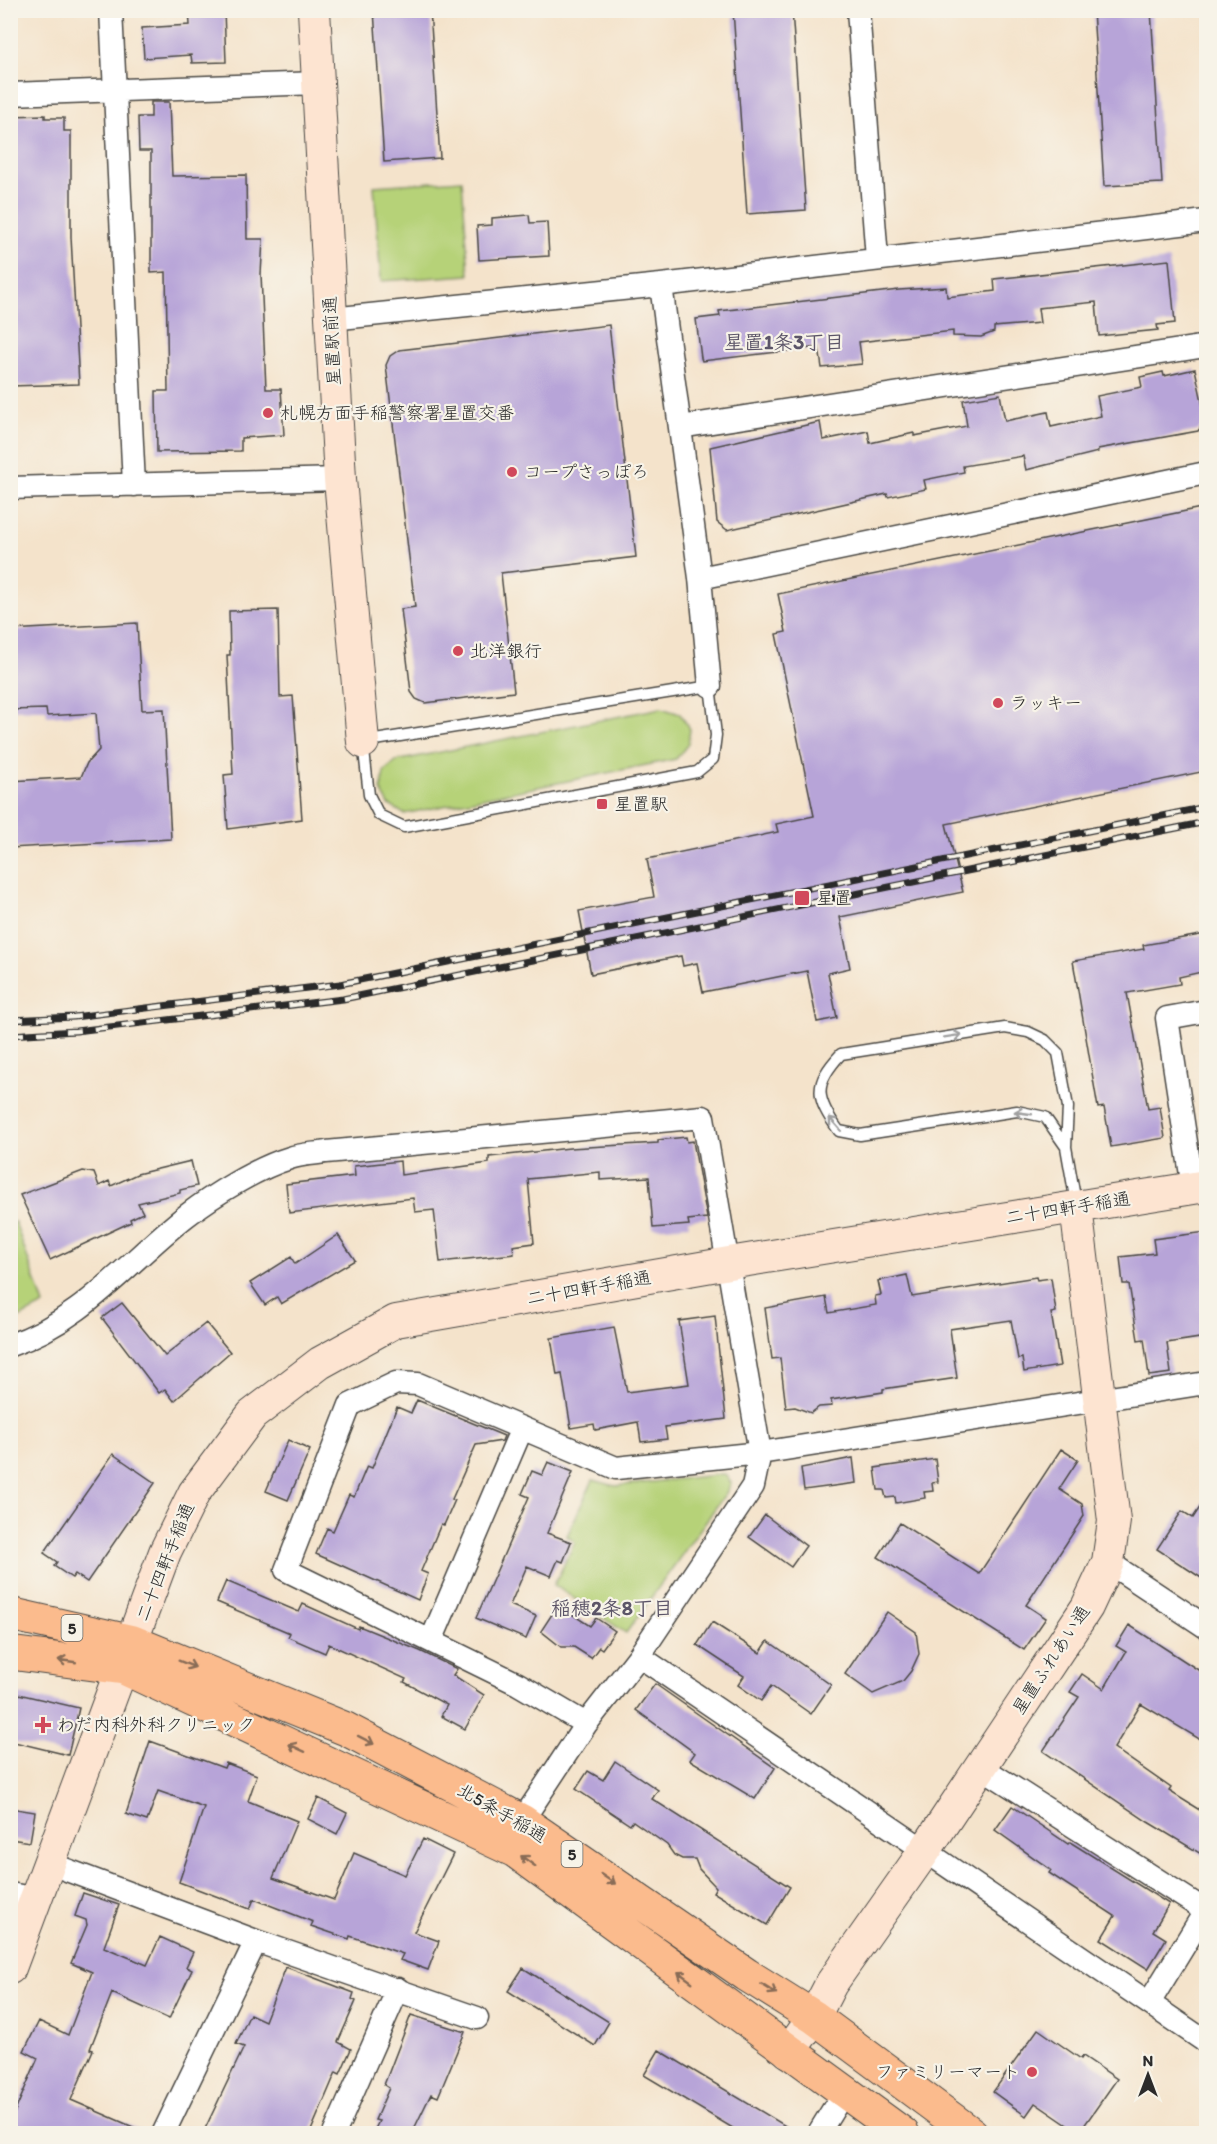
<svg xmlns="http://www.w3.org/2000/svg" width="1217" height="2144" font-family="Itim,'Klee One',sans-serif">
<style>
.green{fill:#b6d278;stroke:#707e52;stroke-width:1.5}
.building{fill:#b7a4d8}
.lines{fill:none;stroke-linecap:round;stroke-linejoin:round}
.lane-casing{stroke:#494743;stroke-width:13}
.street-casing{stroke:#494743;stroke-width:25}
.secondary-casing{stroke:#494743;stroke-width:34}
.highway-casing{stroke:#494743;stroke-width:35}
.lane{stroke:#fff;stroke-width:10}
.street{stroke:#fff;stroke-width:22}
.secondary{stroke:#fde4d1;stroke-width:32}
.highway{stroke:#fbbb8d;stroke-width:33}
.rail-casing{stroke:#2b2b2b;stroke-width:7}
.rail{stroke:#f7f3e8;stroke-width:4.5;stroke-dasharray:14;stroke-linecap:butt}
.oneway{stroke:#a0a0a0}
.oneway2{stroke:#896c57}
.poi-dot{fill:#d1495b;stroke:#f7f3e8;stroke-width:2}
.labels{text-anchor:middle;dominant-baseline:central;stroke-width:4.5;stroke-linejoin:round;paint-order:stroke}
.shield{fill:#f7f3e8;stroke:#686764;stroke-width:1.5}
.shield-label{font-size:16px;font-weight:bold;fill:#2b2b2b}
.street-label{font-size:18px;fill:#2b2b2b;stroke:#f7f3e8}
.poi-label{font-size:18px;fill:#2b2b2b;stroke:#f7f3e8;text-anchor:start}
.neighbourhood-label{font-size:20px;font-weight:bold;fill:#5c5568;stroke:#f7f3e8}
</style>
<rect width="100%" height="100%" fill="#f7f3e8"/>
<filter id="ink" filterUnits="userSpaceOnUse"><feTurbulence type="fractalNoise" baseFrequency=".0167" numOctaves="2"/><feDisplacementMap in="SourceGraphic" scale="12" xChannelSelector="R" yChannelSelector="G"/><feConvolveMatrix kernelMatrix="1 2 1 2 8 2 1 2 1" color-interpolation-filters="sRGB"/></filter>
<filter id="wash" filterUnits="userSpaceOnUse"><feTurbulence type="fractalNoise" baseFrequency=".008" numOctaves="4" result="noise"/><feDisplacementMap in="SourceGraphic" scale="24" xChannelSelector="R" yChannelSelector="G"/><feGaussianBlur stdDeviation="1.35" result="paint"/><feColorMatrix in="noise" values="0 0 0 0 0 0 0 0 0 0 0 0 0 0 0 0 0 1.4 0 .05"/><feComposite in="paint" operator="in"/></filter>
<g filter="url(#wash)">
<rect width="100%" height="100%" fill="#f4e3cb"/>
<path class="green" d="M462,180L469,275L381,281L374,186Z
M661,708L680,714L690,729L688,744L676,759L404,814L389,805L381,790L384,772L396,761Z
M11,1222H15L44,1305L11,1322Z
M725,1474L731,1483L726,1493L626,1633L554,1585L575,1542L567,1536L593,1480L615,1486Z"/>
<g id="blocks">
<path class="building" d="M189,10H224L226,62L192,63L191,55L144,58L142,28L190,25Z
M374,10H430L440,158L384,162Z
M733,10H792L806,210L747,214Z
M1093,10H1151L1162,183L1104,186Z
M151,102H169L172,176L246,175L247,239H263L261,274L266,389H281L284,435L241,438V451L157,452L156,391H168L166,272L151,273V151H139L138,117H151Z
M45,115V118H64V131H71V237L79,384L10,386V116Z
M529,215L530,223L547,222L549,256L479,260L477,226L492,225V218Z
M1169,260L1175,323L1157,325L1158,330L1099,336L1096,302L1038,308L1040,323L994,327V332L981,337L953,336V331L859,342L862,364L822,368L819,347L702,361L701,358L696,319L720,316L719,311L899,290L946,287L947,297L995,291L994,279Z
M609,325L636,557L501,573L514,692L425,703L416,699L411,692L401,609L415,607L386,365L390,356L399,350Z
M1195,369L1206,420L1198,431L1098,449V452L1026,470L1023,456L963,466L964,472L924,480L926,489L888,497L887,494L727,530L717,522L710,447L820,422L823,440L868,431L870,443L914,433V436L967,426L963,400L1000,394L1005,421L1048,412L1051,427L1101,416L1097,396L1142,387L1140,377L1163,372L1164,376Z
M1206,507V771L946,824L963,892L840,917L850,968L828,973L837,1018L817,1022L807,971L703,992L697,963L683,966L681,956L591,974L579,911L654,897L647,859L778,832L776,824L814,816L776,634L786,632L778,594Z
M278,610L280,697L293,696L302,819L228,829L224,775L233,774L227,655H230L229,611Z
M137,623L142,710L164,709L171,839L10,848V781L81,777L87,763L99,750L96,713L47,716L46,709L10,710V630Z
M1206,934V971L1179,977L1180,984L1127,993L1148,1109L1160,1107L1165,1138L1111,1147L1104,1107L1098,1108L1073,961L1144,949L1143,945Z
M686,1137L687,1142L693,1141L707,1218L688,1220L689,1225L653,1228L649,1177L600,1180V1172L528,1179L534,1243L513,1246L514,1254L440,1262L434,1210L415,1212L413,1198L289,1213L286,1184L355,1176L354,1166L400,1161L401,1175L489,1163V1157L570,1148L658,1143V1140Z
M191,1161L197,1186L180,1190V1193L138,1203L143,1213L130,1219L131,1222L50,1260L20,1195L83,1171L94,1173L99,1186L109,1181L111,1186L137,1174Z
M1206,1232V1337L1167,1343L1171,1373L1149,1376L1144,1339L1138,1340L1129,1284H1123L1120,1257L1155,1253L1153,1239Z
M338,1235L355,1260L281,1304L277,1297L265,1305L250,1283L291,1257L295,1264Z
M907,1275L912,1297L1036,1277L1037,1280L1051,1278L1056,1312L1051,1313L1060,1366L1024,1372L1022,1358L1018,1359L1011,1320L950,1329L957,1378L883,1389V1392L831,1400L832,1406L819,1407L811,1413L795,1407L786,1408L780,1358L772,1359L765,1308L826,1297L829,1313L876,1305L875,1296L881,1295L878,1281Z
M122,1303L165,1356L206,1323L230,1352L174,1401L165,1389L159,1393L102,1318Z
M715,1316L726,1419L665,1427L667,1439L641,1442L638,1422L595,1430L594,1424L571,1428L562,1374L557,1375L551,1338L614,1327L627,1392L689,1384L679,1321Z
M417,1400L504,1436L502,1441L476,1445L452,1499L455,1500L444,1525L441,1524L421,1571L428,1574L418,1600L316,1554L327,1528L333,1531L349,1495L354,1497L367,1466L372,1468L397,1407L411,1413Z
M288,1440L310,1450L288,1500L266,1491Z
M1061,1449L1078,1460L1059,1489L1082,1504L1084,1516L1026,1605L1046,1618L1024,1650L878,1557L900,1523L979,1574Z
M113,1454L155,1483L87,1582L75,1574L72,1578L54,1566L57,1562L44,1553Z
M853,1458L856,1483L804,1490L801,1468Z
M935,1459L938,1482L932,1483L933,1491L924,1492L925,1498L896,1503L895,1497L886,1498L884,1490H878L875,1468Z
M548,1462L573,1472L547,1533L571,1542L563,1562L558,1560L551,1576L527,1566L510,1605L536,1616L526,1639L476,1618L529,1497L522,1494L532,1471L542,1475Z
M1206,1498V1581L1157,1549L1182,1511L1193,1518Z
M765,1515L806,1546L791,1567L749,1537Z
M226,1581L299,1612L303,1604L358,1629L359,1626L420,1651L457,1669L453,1675L484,1695L465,1729L441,1716L447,1705L404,1682L406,1679L329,1644L325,1653L288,1637L290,1633L217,1602Z
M558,1605L590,1626L596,1618L615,1631L602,1649L599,1647L591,1658L574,1647H561L541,1631Z
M887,1612L916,1632L919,1654L911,1671L903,1681L873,1694L845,1674Z
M712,1622L760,1653L768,1641L831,1685L811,1714L771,1686L761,1701L738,1685L744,1676L697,1645Z
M1129,1625L1206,1675V1743L1141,1704L1114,1748L1171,1788L1169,1791L1206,1814V1857L1148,1822L1043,1751L1079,1697L1070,1692L1082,1674L1104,1689L1126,1652L1116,1646Z
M655,1684L775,1768L755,1799L690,1760L695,1753L636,1710Z
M10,1692L79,1708L68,1755L10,1741Z
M150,1741L224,1768L226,1763L257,1775L248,1801L297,1821L273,1878L334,1900L354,1853L405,1875L423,1839L453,1854L414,1932L439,1941L428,1970L400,1960L403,1954L350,1936L349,1939L311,1926L313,1922L254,1899L250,1909L179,1882L204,1807L158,1791L147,1821L126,1814Z
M615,1761L658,1790L652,1799L790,1887L767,1925L713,1892L716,1887L699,1869L695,1859H682L674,1855L667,1845L633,1821L630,1825L576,1789L588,1771L603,1780Z
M318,1798L347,1813L337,1834L308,1819Z
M1012,1806L1068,1844L1070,1842L1169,1904L1153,1931L1166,1939L1148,1969L1101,1939L1115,1916L1049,1873L1051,1870L995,1830Z
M10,1808L35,1812L30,1842L10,1839Z
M83,1893L119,1905L104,1947L147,1965L160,1937L193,1952L186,1967L192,1970L169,2019L112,1993L90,2049L93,2050L71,2100L147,2133H10V2123L38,2058L24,2051L39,2021L68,2035L92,1972L71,1963L87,1925L86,1920L75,1916Z
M286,1967L354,1993L352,1999L356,2001L338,2042L351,2049L340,2074L336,2072L310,2133H203L244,2047L236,2044L250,2014L265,2021Z
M523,1968L609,2022L595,2046L508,1991Z
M411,2015L465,2032L438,2097L431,2094L412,2133H373L379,2121L375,2120L389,2088L384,2085Z
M1038,2029L1081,2059L1083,2056L1117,2079L1079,2133L1035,2103L1026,2116L993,2092Z
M659,2050L797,2133H741L644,2075Z"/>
</g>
</g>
<g filter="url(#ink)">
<use href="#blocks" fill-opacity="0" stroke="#494743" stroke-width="1.5"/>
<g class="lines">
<defs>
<path id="lane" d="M710,686L716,735L713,759L697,772L404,827L379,815L369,795L363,742Z
M1066,1147L1045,1117L1017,1111L860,1135L839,1131C815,1098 813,1084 841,1054L1005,1028L1028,1032L1045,1040L1058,1053L1068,1107L1066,1147L1076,1203"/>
<path id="street" d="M111,10L134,485
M858,10L877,259
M10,94L319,83
M661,285L700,578L710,686
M331,319L661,285L1206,221
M680,427L1206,346
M10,488L340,479
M700,578L1206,473
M1193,1188L1167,1018L1206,1011
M10,1345C82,1322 128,1261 186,1216C213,1195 257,1168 290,1158C301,1154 314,1154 326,1152L703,1117L760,1453L753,1486L639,1656L586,1724L522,1821
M1108,1562L1206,1627
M431,1641L522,1428
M639,1656L1206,2042
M586,1724L518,1684L286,1570L350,1405L396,1383L418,1384L616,1468L760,1453L1206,1383
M981,1767L1206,1911
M51,1864L256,1941L477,2018
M10,1894L38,1899
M1149,2003L1206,1910
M163,2134L256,1941
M334,2134L398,1989
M818,2134L844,2092"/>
<path id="secondary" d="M314,10L340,479L363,742
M10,1968L165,1552L194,1493L252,1415L320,1363L396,1321L729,1263L1206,1186
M789,2052L814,2017L831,1984L926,1849L1087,1607L1108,1562L1114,1521L1076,1207"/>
<path id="highway" d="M10,1614L133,1642L346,1729L522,1821L747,1975L814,2017L972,2134
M10,1653L124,1668L515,1851L903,2134"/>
</defs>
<use href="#lane" class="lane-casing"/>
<use href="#street" class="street-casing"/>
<use href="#secondary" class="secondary-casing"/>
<use href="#highway" class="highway-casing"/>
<use href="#lane" class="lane"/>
<use href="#street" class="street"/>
<use href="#secondary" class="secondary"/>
<use href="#highway" class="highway"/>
<defs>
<path id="rail" d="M10,1020L74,1017L340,984L1206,807
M10,1035L76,1031L343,999L1206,822"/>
</defs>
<use href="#rail" class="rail-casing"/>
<use href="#rail" class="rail"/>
</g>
<defs><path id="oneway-shaft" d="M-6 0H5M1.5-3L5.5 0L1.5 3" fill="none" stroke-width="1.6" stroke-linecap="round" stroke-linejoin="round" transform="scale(1.5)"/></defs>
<g class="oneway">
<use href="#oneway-shaft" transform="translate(953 1036) rotate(-9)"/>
<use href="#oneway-shaft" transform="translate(1023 1113) rotate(-172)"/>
<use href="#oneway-shaft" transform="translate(835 1124) rotate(-131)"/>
</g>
<g class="oneway2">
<use href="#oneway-shaft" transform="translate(67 1661) rotate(-172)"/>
<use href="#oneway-shaft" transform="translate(187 1664) rotate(22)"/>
<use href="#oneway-shaft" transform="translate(366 1740) rotate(27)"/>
<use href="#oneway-shaft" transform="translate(297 1748) rotate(-155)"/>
<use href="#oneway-shaft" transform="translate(528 1861) rotate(-144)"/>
<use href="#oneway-shaft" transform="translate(608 1879) rotate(34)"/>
<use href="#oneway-shaft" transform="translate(685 1977) rotate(-144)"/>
<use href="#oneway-shaft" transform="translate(769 1989) rotate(32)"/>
</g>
</g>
<g class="poi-dot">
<circle cx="268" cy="413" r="6"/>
<circle cx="512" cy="472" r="6"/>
<circle cx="458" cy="651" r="6"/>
<circle cx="998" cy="703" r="6"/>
<rect x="596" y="798" width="12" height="12" rx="3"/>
<rect x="794" y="890" width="16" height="16" rx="3"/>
<path d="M40 1716h6v6h6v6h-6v6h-6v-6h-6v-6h6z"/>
<circle cx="1032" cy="2072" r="6"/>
</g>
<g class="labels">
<g class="shield">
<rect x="61.5" y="1615" width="21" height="26" rx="4.5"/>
<rect x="561.5" y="1841" width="21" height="26" rx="4.5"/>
</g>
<g class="shield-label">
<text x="72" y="1628">5</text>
<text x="572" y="1854">5</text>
</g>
<g class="street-label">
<text transform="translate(332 341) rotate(-93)">星置駅前通</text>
<text transform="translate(1068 1208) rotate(-9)">二十四軒手稲通</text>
<text transform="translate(589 1288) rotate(-10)">二十四軒手稲通</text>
<text transform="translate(165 1562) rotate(-68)">二十四軒手稲通</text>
<text transform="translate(1051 1660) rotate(-57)">星置ふれあい通</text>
<text transform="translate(502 1813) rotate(30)">北5条手稲通</text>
</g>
<g class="poi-label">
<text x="280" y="413">札幌方面手稲警察署星置交番</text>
<text x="524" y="472">コープさっぽろ</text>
<text x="470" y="651">北洋銀行</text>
<text x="1010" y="703">ラッキー</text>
<text x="614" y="804">星置駅</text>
<text x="816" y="898">星置</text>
<text x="57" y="1725">わだ内科外科クリニック</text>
<text x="1020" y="2072" text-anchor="end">ファミリーマート</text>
</g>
<g class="neighbourhood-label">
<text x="784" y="342">星置1条3丁目</text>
<text x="612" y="1608">稲穂2条8丁目</text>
</g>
</g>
<rect width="1217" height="2144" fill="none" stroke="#f7f3e8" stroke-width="36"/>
<g transform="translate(1148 2075)" stroke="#f7f3e8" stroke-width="4.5" paint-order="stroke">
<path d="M0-4.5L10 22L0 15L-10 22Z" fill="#2b2b2b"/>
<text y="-9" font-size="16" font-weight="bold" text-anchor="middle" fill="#2b2b2b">N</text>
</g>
</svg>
